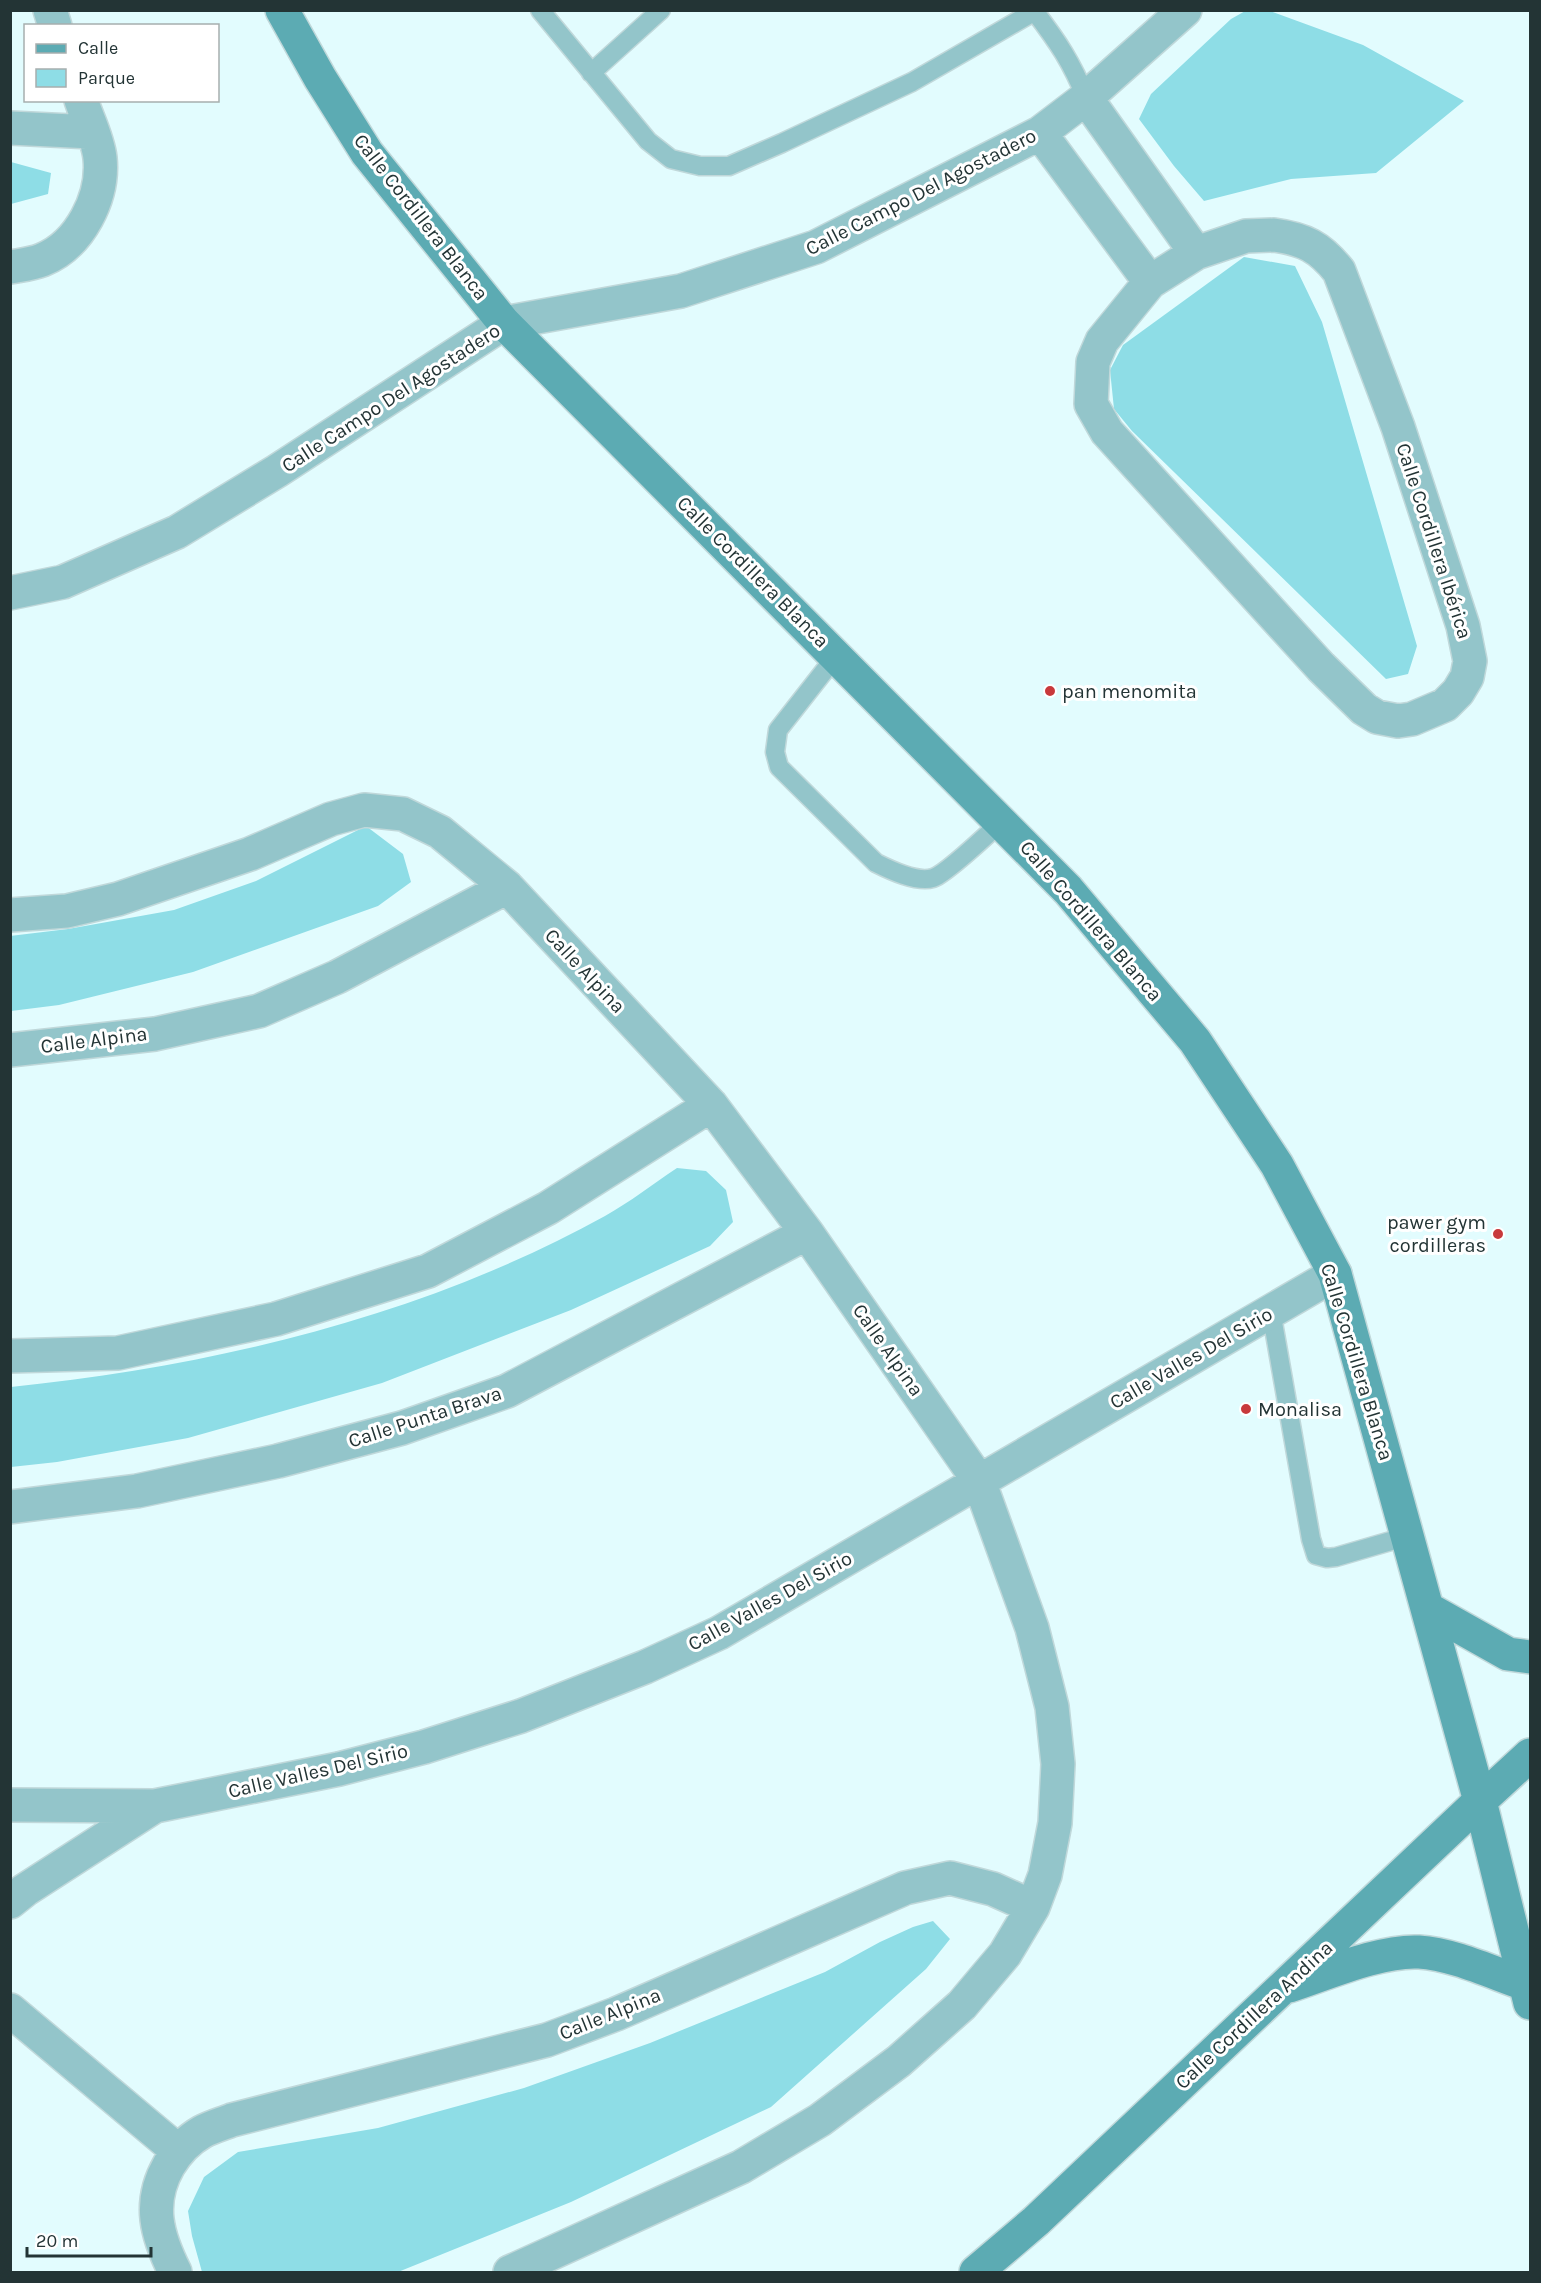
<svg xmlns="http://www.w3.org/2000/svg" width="1541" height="2283" font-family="Karla,sans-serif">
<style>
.green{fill:#8edde6}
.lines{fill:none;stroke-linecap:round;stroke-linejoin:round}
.lane-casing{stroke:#c0d8da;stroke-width:21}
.street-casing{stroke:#c0d8da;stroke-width:36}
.secondary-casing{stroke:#c0d8da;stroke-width:36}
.lane{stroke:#93c5ca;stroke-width:18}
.street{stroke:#93c5ca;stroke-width:33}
.secondary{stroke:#5cabb3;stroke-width:33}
.poi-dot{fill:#c8393c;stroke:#fff;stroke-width:2}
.labels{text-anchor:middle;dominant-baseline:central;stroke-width:6;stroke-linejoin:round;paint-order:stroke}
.street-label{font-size:20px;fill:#233435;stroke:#fff}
.poi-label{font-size:20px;fill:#233435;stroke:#fff;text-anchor:start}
</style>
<rect width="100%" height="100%" fill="#e2fcfe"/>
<path class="green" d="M1247,10L1270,11L1363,45L1464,101L1376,173L1291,179L1204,201L1174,166L1139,119L1151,94L1231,19Z
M11,162L51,173L48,194L11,204Z
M1244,257L1295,266L1322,322L1417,646L1408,674L1386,679L1132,431L1114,409L1110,370L1123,345Z
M366,826L403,854L411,882L378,906L193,972L59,1005L11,1011L10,936L68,929L174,910L256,881Z
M677,1168L706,1171L726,1190L733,1222L710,1246L571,1310L382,1383L188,1438L57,1462L11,1467V1387C215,1366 424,1316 605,1216C630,1202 653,1184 677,1168Z
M933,1921L950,1939L926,1969L771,2107L571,2202L398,2272H202L192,2236L188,2211L204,2177L238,2152L378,2128L524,2088L650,2043L825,1972L880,1942L913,1927Z"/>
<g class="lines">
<defs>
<path id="lane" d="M540,10L648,141L671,159L700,166H729L782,143L912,82L1037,10
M1035,12C1058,42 1072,63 1086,98
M591,73L661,10
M836,656L778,730L775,752L779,767L876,863C890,870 917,883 933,878C946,874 989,833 1001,822
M1271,1311L1311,1539L1316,1555L1327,1558L1336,1557L1408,1536"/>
<path id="street" d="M50,10L55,26
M1086,98L1196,253
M10,128L92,132
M1040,133L1150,282
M1274,235C1304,239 1320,247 1339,271L1398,427L1463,626L1470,661L1467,677L1458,692L1445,705L1412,719L1398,721L1377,717L1364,709L1321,667L1107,432L1091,404L1093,362L1102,341L1150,282L1196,253L1246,236Z
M10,267C21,265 32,264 42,260C80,245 104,197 100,158C98,139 87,118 81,100
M10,593L63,582L177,532L277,471L504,323L681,291L816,247L1040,133L1086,98L1185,10
M10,915L67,911L118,899L250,854L331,819L364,810L403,814L440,832L507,887L711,1105L807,1233L979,1481L1032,1628L1052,1707L1058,1764L1055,1823L1045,1875L1033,1907L1005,1954L962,2005L899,2061L820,2120L741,2167L510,2272
M10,1050L155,1034L259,1011L337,977L507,887
M10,1356L118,1353L276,1319L428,1271L548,1208L711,1105
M10,1507L137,1491L278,1461L402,1428L507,1391L807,1233
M10,1805L155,1806L339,1769L424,1747L521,1716L645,1667L719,1633L1335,1274
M10,1902L25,1890L155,1806
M10,2010L178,2151
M175,2272C157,2236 147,2203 169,2165C177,2152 188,2140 202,2132C211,2127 222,2124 232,2120L547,2040L616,2014L905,1888L950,1878L993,1889L1033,1907"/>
<path id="secondary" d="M282,10L320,78L367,153L504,323L1068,890L1195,1041L1277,1165L1335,1274L1480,1801L1530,2003
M1428,1609L1508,1654L1530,1657
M1289,1986C1326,1974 1380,1950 1419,1952C1453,1954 1493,1973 1525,1984
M976,2272L1036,2221L1480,1801L1530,1755"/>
</defs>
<use href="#lane" class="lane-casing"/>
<use href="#street" class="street-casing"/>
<use href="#secondary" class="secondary-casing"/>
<use href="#lane" class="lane"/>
<use href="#street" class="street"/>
<use href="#secondary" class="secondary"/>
</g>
<g class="poi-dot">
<circle cx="1050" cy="691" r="6"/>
<circle cx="1498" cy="1234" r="6"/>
<circle cx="1246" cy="1409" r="6"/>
</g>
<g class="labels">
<g class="street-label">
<text transform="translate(921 192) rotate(-27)">Calle Campo Del Agostadero</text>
<text transform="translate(421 217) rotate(52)">Calle Cordillera Blanca</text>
<text transform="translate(391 398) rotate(-33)">Calle Campo Del Agostadero</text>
<text transform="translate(1434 541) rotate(72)">Calle Cordillera Ibérica</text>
<text transform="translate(753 572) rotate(45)">Calle Cordillera Blanca</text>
<text transform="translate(1091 921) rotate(49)">Calle Cordillera Blanca</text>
<text transform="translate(585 971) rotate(47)">Calle Alpina</text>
<text transform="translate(94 1040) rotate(-7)">Calle Alpina</text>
<text transform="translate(888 1350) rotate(55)">Calle Alpina</text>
<text transform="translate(1191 1358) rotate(-30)">Calle Valles Del Sirio</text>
<text transform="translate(1357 1362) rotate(73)">Calle Cordillera Blanca</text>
<text transform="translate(425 1417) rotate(-18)">Calle Punta Brava</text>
<text transform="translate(770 1601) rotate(-29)">Calle Valles Del Sirio</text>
<text transform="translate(318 1771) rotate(-13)">Calle Valles Del Sirio</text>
<text transform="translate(610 2014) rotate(-22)">Calle Alpina</text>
<text transform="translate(1254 2015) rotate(-43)">Calle Cordillera Andina</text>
</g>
<g class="poi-label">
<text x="1062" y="691">pan menomita</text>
<text x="1486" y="1222" text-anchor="end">pawer gym<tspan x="1486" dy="23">cordilleras</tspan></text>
<text x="1258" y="1409">Monalisa</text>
</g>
</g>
<rect width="1541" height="2283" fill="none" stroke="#233435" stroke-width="24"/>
<rect x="24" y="24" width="195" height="78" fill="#ffffff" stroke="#a7aeae" stroke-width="1.5"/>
<rect x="36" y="44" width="30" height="9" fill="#5cabb3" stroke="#a7aeae" stroke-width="1.5"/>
<text x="78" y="54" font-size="18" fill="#233435">Calle</text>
<rect x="36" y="69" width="30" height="18" fill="#8edde6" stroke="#a7aeae" stroke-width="1.5"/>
<text x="78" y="84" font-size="18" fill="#233435">Parque</text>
<path d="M27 2247v9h124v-9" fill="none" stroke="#233435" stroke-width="3"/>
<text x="36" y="2247" font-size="18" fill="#233435" stroke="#ffffff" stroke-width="4.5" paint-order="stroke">20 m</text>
</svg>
